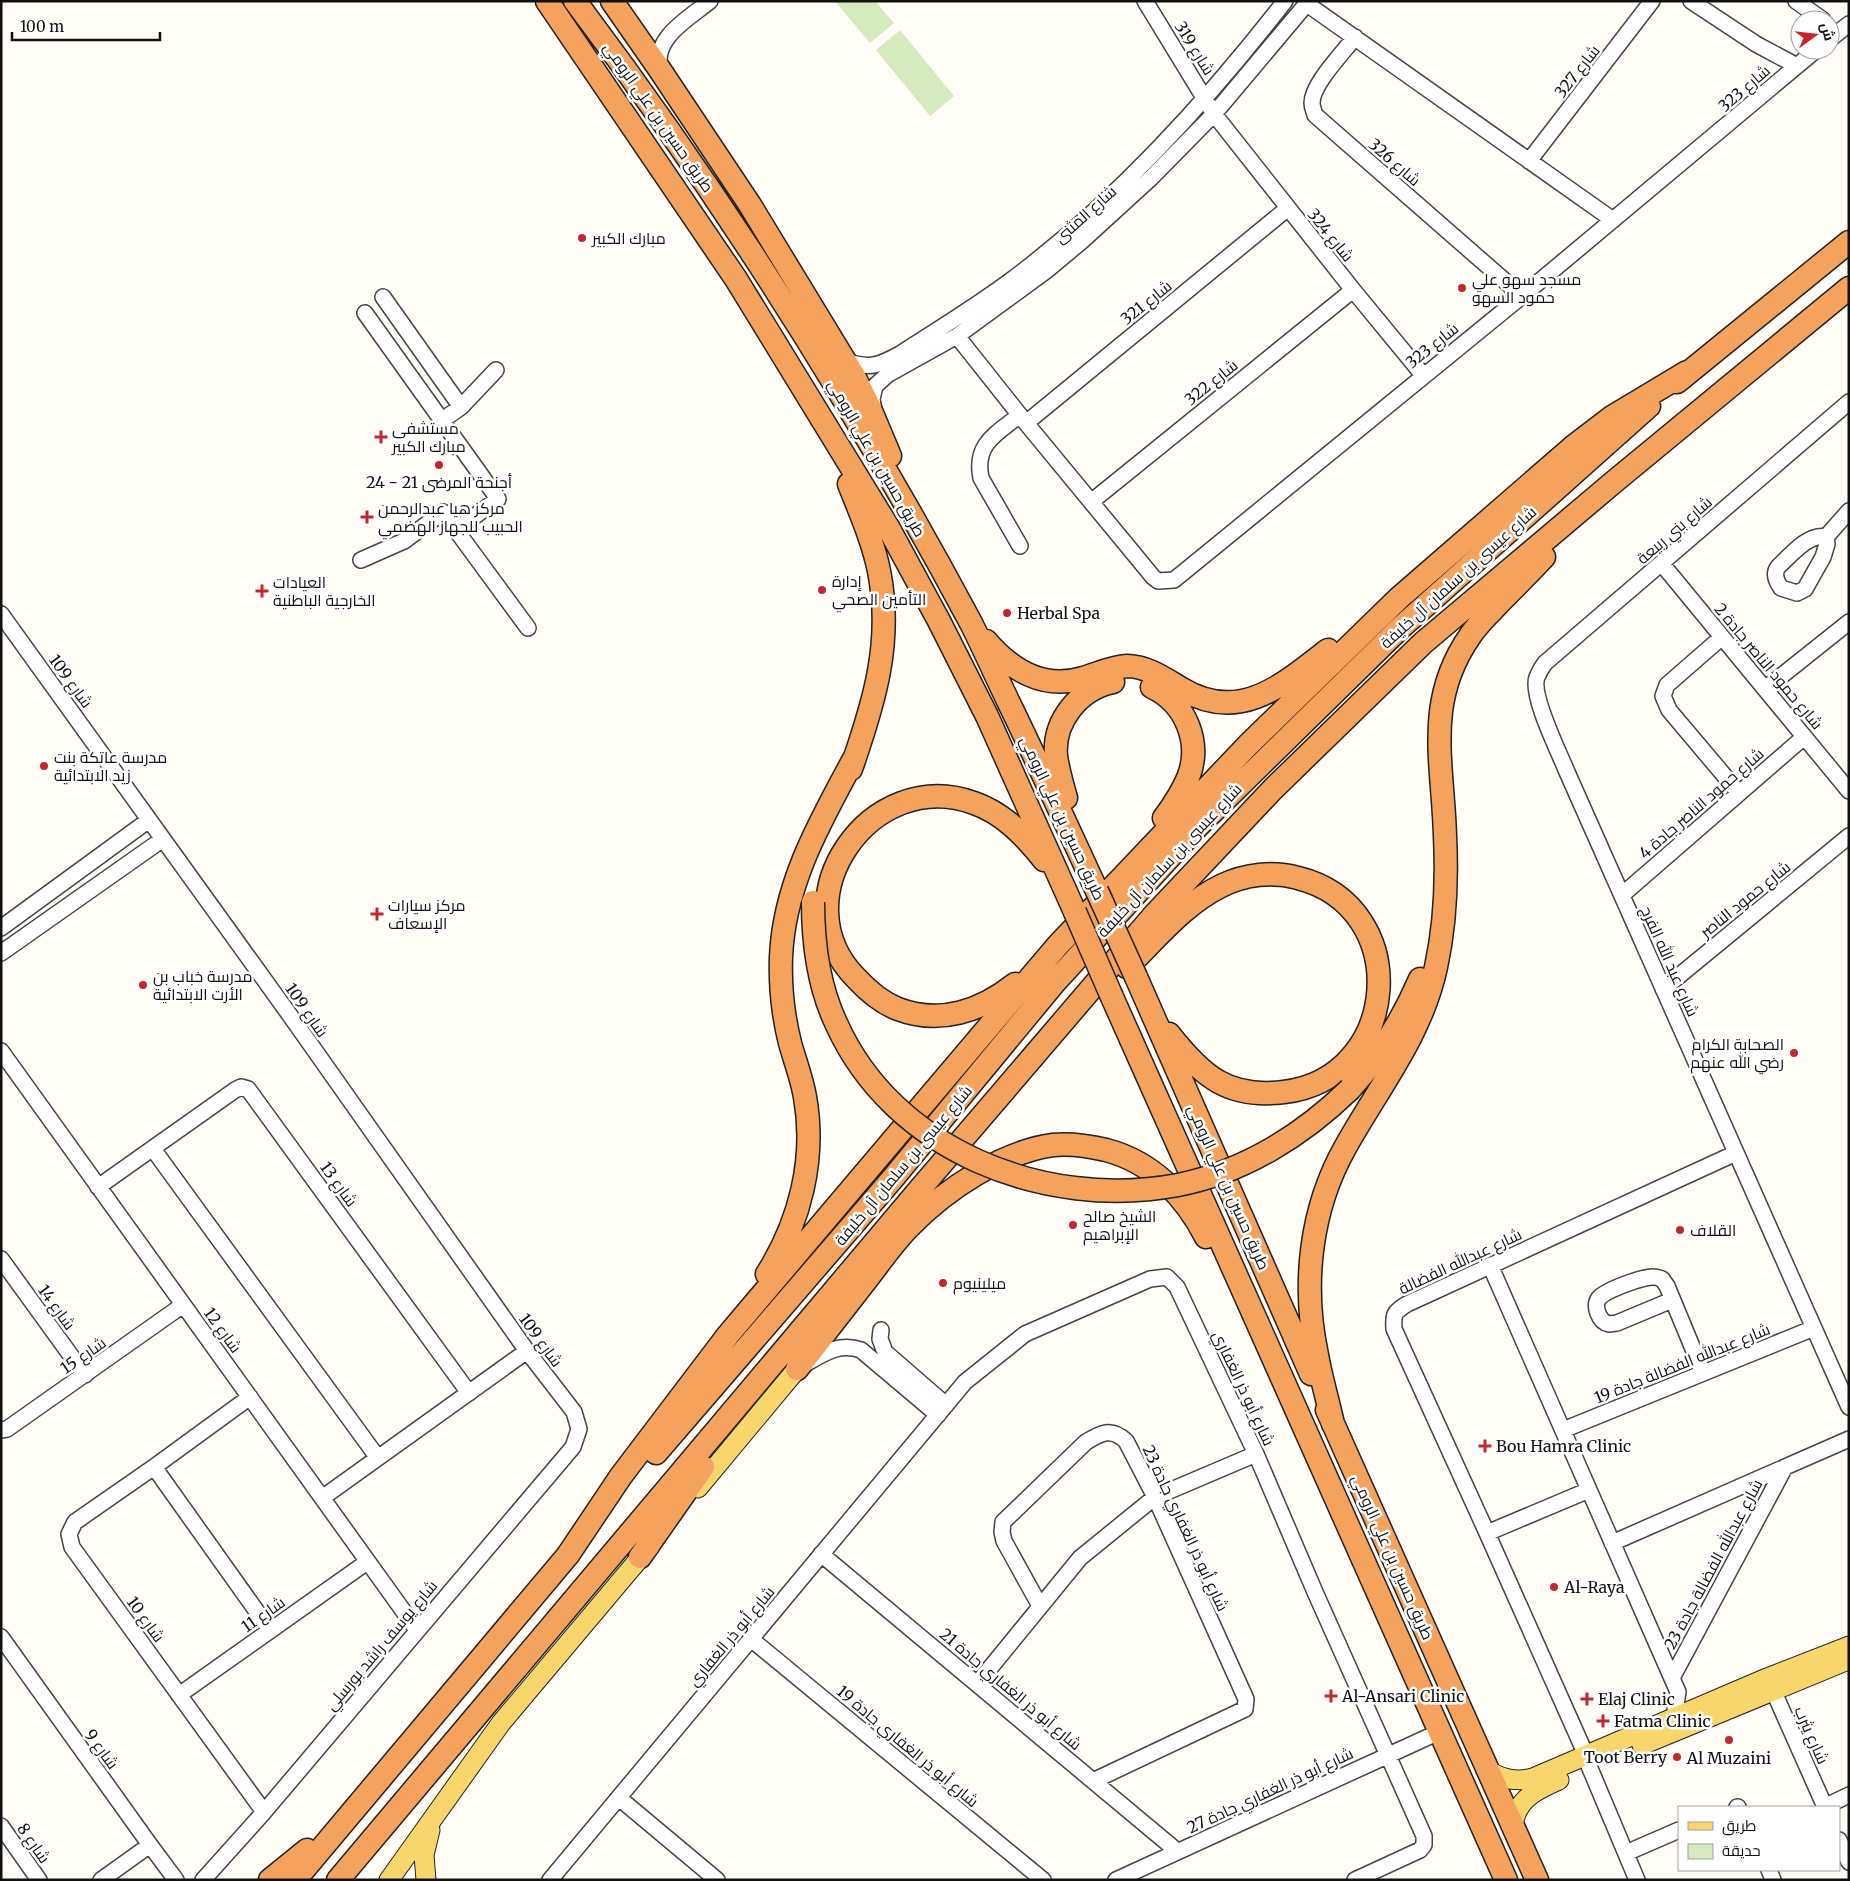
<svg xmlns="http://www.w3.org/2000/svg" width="1850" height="1881" font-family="Merriweather,Cairo,serif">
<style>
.green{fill:#d5ebbd}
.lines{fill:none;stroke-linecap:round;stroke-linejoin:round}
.minor-casing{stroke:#444;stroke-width:18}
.major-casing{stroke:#222;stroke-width:21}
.highway-casing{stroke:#222;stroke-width:25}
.minor{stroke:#fff;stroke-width:15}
.major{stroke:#f9d66b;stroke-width:19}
.highway{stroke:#f5a25d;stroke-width:22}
.highway-bridge-casing{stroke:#222;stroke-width:25;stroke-linecap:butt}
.highway-bridge{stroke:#f5a25d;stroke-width:22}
.poi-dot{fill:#c4262e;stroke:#fff;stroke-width:2}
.labels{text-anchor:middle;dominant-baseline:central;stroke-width:5;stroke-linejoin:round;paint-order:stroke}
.street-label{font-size:16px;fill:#111;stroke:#fff}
.poi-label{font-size:16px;fill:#111;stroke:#fff;text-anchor:start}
</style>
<rect width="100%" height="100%" fill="#fffdf5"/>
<path class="green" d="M835,1H875L894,23L870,43Z
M900,30L954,96L930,116L876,50Z"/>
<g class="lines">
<defs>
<path id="minor" d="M1145,1L1214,114L1353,290L1423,375
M1691,1L1756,44L1797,66
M1796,1L1823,20
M1307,4L1613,220
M1355,37C1343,53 1312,84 1312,103C1312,107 1314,111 1315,115L1522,296
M1830,39L1849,24
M660,70C652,38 688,19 710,1
M1529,161L1652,1
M383,297L461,407
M957,336L1026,423L1153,577L1158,581L1174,580L1522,296L1816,50
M845,361C870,369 878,366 900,354C937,330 975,307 1010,281C1115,203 1205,104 1285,1
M1849,402L1545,663C1542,667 1539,672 1537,677C1530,695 1559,752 1567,772L1849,1407
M874,411L872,399L875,386L887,375L957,336L1046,271L1082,241L1152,177L1214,114L1309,1
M441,421L461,407L496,370
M1026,423L1288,208
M1091,502L1353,290
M456,530L528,628
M1826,537L1827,544L1823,557L1805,589L1797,593L1781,588C1776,581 1773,574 1778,567C1790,556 1808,533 1826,537L1849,511
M1020,546L981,478C974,444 996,434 1020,415
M361,560L404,541L443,512L456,530L498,499L365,313
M1662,564L1849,791
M1,614L294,1021L527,1351L574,1412L579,1429L573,1447L264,1812L203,1880
M1722,637L1667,685L1663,696L1669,710L1739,793
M1765,689L1849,622
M1622,895L1804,737
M1,928L149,820
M1,953L163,839
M1663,989L1849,836
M1,1051L417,1630
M153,1149L378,1458
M98,1187L235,1090L241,1087L248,1089L469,1393
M1,1259L85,1375
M1490,1265L1678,1692L1674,1717
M1672,1300L1617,1323C1615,1323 1612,1324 1609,1324C1599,1322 1593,1306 1599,1298C1606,1290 1644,1276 1654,1277C1657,1277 1659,1278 1662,1279L1667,1286L1703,1373
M881,1330L880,1339L885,1352L946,1405
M805,1364C823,1354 839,1342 861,1350L938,1415
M250,1397L154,1467L75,1522L69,1534L72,1547L264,1812
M1,1430L7,1429L183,1305
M1563,1430L1814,1328
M154,1467L270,1630
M322,1498L527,1351
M1487,1533L1589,1490
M1612,1543L1849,1439
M821,1554L1177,1851
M1040,1606L1004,1541L1002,1532L1003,1522L1086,1442C1101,1433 1111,1427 1126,1441L1155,1497L1246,1699L1245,1709L1093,1781
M1,1637L150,1845L176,1880
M751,1639L1043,1880
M1672,1678L1785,1467
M1769,1681L1825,1807
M977,1684L1080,1558L1155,1497L1256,1454
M179,1695L367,1562
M1586,1755L1487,1533L1394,1329C1393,1314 1394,1312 1407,1304L1736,1153
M1589,1766L1637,1880
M619,1798L717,1880
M1737,1807H1738
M1824,1807L1849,1795
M1,1826L39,1880
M1839,1840L1849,1862
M1626,1853L1679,1830
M1769,1870L1773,1880
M101,1880L150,1845
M550,1880L965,1382L1025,1334L1150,1279L1167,1277L1177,1287L1256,1454L1315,1592L1424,1836V1845L1420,1850L1355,1880
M1116,1880L1439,1732"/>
<path id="major" d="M698,1488L797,1369
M1642,1745L1848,1660
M1489,1771C1504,1780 1517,1782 1533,1778L1767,1678L1849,1646
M1513,1825C1517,1798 1537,1790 1559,1780
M389,1880L501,1723L650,1546
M426,1880L424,1855L430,1830"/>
<path id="highway" d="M547,1L736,279L888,527L939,621L987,716L1075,912
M575,1C723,198 855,406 971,623C984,649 996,676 1009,703C1039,765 1068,828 1097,891
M612,1L660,70L750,205L854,376L869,406L890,456
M1677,382L1849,242
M849,484C860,512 873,541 879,571C893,642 874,703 851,769
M986,641C1011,670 1044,690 1083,678C1097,674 1111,667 1127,666C1147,666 1165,679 1182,689C1240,724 1284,684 1328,650
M1152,687C1186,703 1202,743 1188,778C1182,792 1173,806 1164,818
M1066,798C1062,784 1058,770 1056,756C1053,721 1079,689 1113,682
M1127,967C1156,939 1184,904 1221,886C1245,874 1273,871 1298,878C1414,907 1401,1078 1284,1092C1228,1099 1202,1076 1169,1034
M1136,977L1311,1374
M1015,984C981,1011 940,1025 898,1009C882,1003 868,991 856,978C778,899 871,765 974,803C1003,813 1025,836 1044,860
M1112,997L1506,1880
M1350,1089C1380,1056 1403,1019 1420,979
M767,1274C800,1222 816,1159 805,1097C802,1079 795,1061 790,1043C783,1015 780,985 781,957C784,883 821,820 855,757
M797,1369C820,1339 844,1309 867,1279C881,1261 894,1242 910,1226C946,1189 1002,1152 1053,1145C1071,1143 1089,1146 1106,1150C1152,1162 1185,1196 1206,1237
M1327,1410L1537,1880
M1333,1424C1328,1401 1321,1378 1317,1355C1302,1285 1310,1209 1346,1146C1379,1087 1422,1034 1436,967C1445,926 1447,877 1445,836C1443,763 1424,702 1470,636C1478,624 1488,615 1498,604C1513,589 1529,573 1544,557
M656,1453L894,1177L1055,982L1198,826L1398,630L1649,406
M640,1557L703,1467
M270,1880L307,1850
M295,1880L568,1555L621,1476L728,1335L1058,945L1248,745L1399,598L1574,446L1612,417L1687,372
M338,1880L919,1190L1155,914L1273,789L1423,643L1615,481L1849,288"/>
</defs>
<use href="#minor" class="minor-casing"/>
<use href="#major" class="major-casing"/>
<use href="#highway" class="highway-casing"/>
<use href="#minor" class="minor"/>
<use href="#major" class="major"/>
<use href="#highway" class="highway"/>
<defs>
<path id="highway-bridge" d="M1097,891L1136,977
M813,902C813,943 818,985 836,1023C893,1151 1045,1210 1178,1185C1244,1172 1303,1135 1350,1089
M1075,912L1112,997"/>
</defs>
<use href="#highway-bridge" class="highway-bridge-casing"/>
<use href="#highway-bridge" class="highway-bridge"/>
</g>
<g class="poi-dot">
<circle cx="582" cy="238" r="5"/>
<circle cx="1462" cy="288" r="5"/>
<path d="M378.5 429.5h5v5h5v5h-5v5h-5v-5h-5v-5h5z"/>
<circle cx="439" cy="465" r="5"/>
<path d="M364.5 509.5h5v5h5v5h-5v5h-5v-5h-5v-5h5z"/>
<circle cx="822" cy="590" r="5"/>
<path d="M259.5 583.5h5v5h5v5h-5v5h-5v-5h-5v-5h5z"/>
<circle cx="1007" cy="613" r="5"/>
<circle cx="44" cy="766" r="5"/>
<path d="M374.5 906.5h5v5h5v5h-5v5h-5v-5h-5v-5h5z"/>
<circle cx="143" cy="985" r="5"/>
<circle cx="1794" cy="1053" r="5"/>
<circle cx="1073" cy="1225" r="5"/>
<circle cx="1680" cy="1230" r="5"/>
<circle cx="943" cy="1283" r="5"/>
<path d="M1482.5 1438.5h5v5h5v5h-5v5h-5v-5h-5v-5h5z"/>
<circle cx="1554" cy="1587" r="5"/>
<path d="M1328.5 1688.5h5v5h5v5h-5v5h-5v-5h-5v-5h5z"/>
<path d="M1584.5 1691.5h5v5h5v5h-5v5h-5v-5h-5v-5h5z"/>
<path d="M1600.5 1713.5h5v5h5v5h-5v5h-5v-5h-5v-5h5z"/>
<circle cx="1729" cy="1740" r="5"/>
<circle cx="1677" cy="1757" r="5"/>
</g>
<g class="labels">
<g class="street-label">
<text transform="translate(1195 48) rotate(58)">شارع 319</text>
<text transform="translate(1577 71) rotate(-52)">شارع 327</text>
<text transform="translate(1744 88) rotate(-41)">شارع 323</text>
<text transform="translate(659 117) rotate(55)">طريق حسين بن علي الرومي</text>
<text transform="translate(1395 162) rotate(41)">شارع 326</text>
<text transform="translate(1085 214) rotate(-42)">شارع المثنى</text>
<text transform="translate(1331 235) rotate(51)">شارع 324</text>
<text transform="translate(1146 302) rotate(-39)">شارع 321</text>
<text transform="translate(1432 345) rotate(-39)">شارع 323</text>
<text transform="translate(1211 382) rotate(-39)">شارع 322</text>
<text transform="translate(877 458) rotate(60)">طريق حسين بن علي الرومي</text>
<text transform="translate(1674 530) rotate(-41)">شارع بني ربيعة</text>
<text transform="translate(1458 577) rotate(-42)">شارع عيسى بن سلمان آل خليفة</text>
<text transform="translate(1769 666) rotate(50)">شارع حمود الناصر جادة 2</text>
<text transform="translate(71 681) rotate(54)">شارع 109</text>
<text transform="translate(1701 803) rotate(-41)">شارع حمود الناصر جادة 4</text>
<text transform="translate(1063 818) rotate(65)">طريق حسين بن علي الرومي</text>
<text transform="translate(1169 860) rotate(-47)">شارع عيسى بن سلمان آل خليفة</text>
<text transform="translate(1745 899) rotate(-39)">شارع حمود الناصر</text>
<text transform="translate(1670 961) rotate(66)">شارع عبد الله الفرج</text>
<text transform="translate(307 1010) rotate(55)">شارع 109</text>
<text transform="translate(903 1165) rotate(-50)">شارع عيسى بن سلمان آل خليفة</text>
<text transform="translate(339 1184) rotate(54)">شارع 13</text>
<text transform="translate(1229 1187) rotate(66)">طريق حسين بن علي الرومي</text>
<text transform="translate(1460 1261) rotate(-25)">شارع عبدالله الفضالة</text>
<text transform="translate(57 1307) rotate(54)">شارع 14</text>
<text transform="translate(223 1330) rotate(54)">شارع 12</text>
<text transform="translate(541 1340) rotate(54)">شارع 109</text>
<text transform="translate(83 1355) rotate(-35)">شارع 15</text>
<text transform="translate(1682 1363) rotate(-22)">شارع عبدالله الفضالة جادة 19</text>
<text transform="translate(1244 1388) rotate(65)">شارع أبو ذر الغفاري</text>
<text transform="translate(1186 1528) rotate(65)">شارع أبو ذر الغفاري جادة 23</text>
<text transform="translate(1393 1557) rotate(66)">طريق حسين بن علي الرومي</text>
<text transform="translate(1713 1564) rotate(-62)">شارع عبدالله الفضالة جادة 23</text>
<text transform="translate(263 1614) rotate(-35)">شارع 11</text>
<text transform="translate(146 1619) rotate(54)">شارع 10</text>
<text transform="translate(731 1636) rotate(-50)">شارع أبو ذر الغفاري</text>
<text transform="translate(381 1645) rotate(-50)">شارع يوسف راشد بورسلي</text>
<text transform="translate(1011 1689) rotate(40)">شارع أبو ذر الغفاري جادة 21</text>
<text transform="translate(1812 1735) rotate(66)">شارع يثرب</text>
<text transform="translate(908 1746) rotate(40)">شارع أبو ذر الغفاري جادة 19</text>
<text transform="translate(102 1749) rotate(54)">شارع 9</text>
<text transform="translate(1270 1790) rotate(-25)">شارع أبو ذر الغفاري جادة 27</text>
<text transform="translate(34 1843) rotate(55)">شارع 8</text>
</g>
<g class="poi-label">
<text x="592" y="238">مبارك الكبير</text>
<text x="1472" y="279">مسجد سهو علي<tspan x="1472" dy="18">حمود السهو</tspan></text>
<text x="392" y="428">مستشفى<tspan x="392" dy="18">مبارك الكبير</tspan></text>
<text x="439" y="482" text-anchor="middle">أجنحة المرضى 21 - 24</text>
<text x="378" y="508">مركز هيا عبدالرحمن<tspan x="378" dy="18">الحبيب للجهاز الهضمي</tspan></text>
<text x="832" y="581">إدارة<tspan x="832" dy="18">التأمين الصحي</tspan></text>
<text x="273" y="582">العيادات<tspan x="273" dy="18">الخارجية الباطنية</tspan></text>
<text x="1017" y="613">Herbal Spa</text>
<text x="54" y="757">مدرسة عاتكة بنت<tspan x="54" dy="18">زيد الابتدائية</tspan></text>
<text x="388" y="905">مركز سيارات<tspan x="388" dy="18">الإسعاف</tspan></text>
<text x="153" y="976">مدرسة خباب بن<tspan x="153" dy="18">الأرت الابتدائية</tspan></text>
<text x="1784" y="1044" text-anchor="end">الصحابة الكرام<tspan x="1784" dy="18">رضي الله عنهم</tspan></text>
<text x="1083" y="1216">الشيخ صالح<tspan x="1083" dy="18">الإبراهيم</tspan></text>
<text x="1690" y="1230">القلاف</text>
<text x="953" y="1283">ميلينيوم</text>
<text x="1496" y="1446">Bou Hamra Clinic</text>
<text x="1564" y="1587">Al-Raya</text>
<text x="1342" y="1696">Al-Ansari Clinic</text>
<text x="1598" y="1699">Elaj Clinic</text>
<text x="1614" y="1721">Fatma Clinic</text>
<text x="1667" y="1757" text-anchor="end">Toot Berry</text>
<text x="1729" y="1758" text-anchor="middle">Al Muzaini</text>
</g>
</g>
<rect width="1850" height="1881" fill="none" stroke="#111111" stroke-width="5"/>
<rect x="1678" y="1806" width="162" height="65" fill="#ffffff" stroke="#a0a0a0"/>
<rect x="1688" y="1822" width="25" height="8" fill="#f9d66b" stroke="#a0a0a0"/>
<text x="1722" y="1831" font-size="15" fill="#111111">طريق</text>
<rect x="1688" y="1844" width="25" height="15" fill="#d5ebbd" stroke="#a0a0a0"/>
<text x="1722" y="1856" font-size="15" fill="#111111">حديقة</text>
<g transform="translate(1815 35) rotate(75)"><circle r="24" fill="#ffffff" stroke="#a0a0a0"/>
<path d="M0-4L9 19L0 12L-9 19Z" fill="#c4262e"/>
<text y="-8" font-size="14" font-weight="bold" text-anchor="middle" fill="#111111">ش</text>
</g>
<path d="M12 32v8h148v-8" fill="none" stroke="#111111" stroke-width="2.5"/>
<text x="20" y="32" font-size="15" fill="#111111" stroke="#ffffff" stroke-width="4" paint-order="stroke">100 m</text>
</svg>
